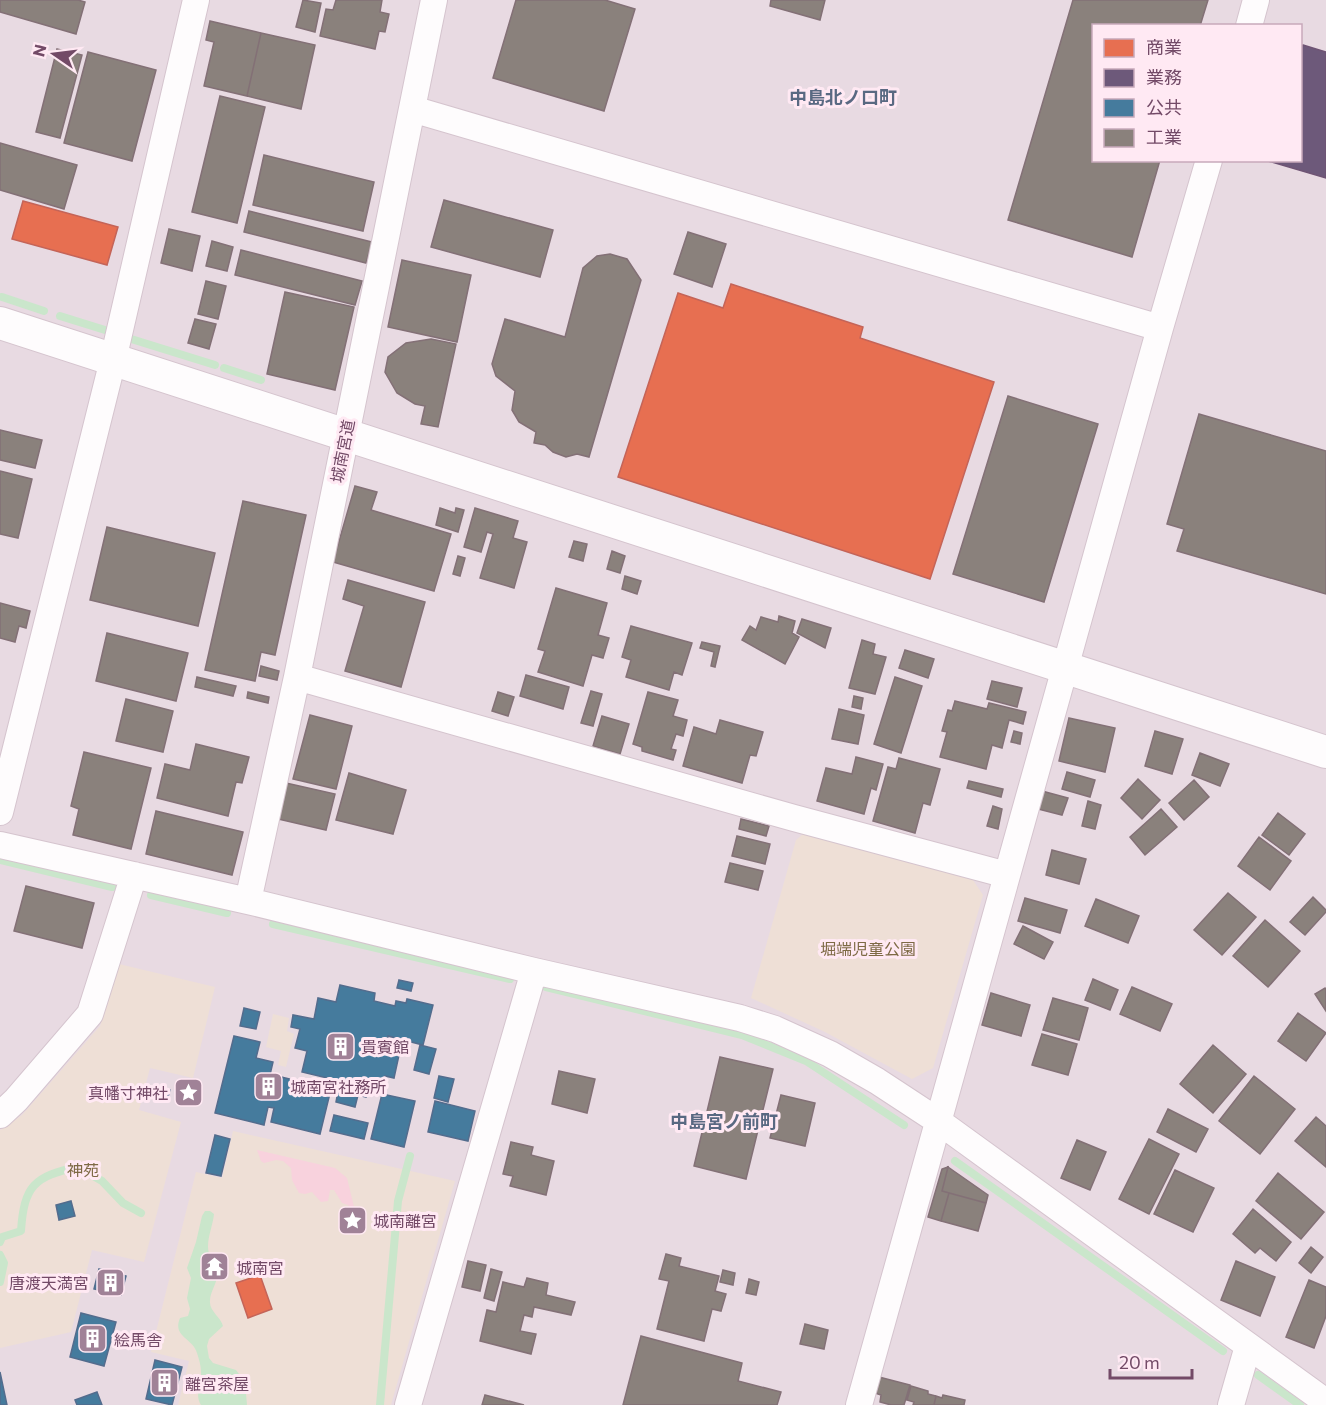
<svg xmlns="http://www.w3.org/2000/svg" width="1326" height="1405" font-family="Commissioner,'Noto Sans JP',sans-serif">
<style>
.industrial{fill:#e8dae2;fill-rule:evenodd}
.green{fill:#eedfd6}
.sand{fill:#f8d2dd}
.water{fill:#cae6cb}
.shops{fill:#e76f51;stroke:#c46458;stroke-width:1.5}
.offices{fill:#6d597a;stroke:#6f5474;stroke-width:1.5}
.public{fill:#457b9d;stroke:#536c8d;stroke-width:1.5}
.industry{fill:#8a817c;stroke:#837076;stroke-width:1.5}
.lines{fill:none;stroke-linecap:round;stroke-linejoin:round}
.stream{stroke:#cae6cb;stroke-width:8}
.minor-casing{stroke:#d5c4ce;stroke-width:28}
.tertiary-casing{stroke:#d5c4ce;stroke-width:34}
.minor{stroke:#fefcfd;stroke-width:26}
.tertiary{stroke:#fefcfd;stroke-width:32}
.labels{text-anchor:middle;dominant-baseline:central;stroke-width:6;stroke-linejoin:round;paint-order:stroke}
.street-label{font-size:16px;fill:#734a67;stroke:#ffe9f3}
.park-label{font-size:16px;fill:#7e6a45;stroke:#ffe9f3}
.poi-label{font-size:16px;fill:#734a67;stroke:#ffe9f3;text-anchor:start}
.neighbourhood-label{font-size:18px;font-weight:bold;fill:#596982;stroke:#ffe9f3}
</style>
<rect width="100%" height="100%" fill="#f5e9ef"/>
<path class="industrial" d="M0,0H1326V1405H0ZM1094,26H1300V160H1094Z"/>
<path class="green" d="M803,834L971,877L983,895L933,1068L912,1079L825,1032L751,998L796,840Z
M119,964L215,987L193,1078L150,1068L139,1110L181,1122L144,1262L92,1250L71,1332L0,1348V1130L22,1115L100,1026Z
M273,1014L289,1018L287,1031L294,1034L286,1067L278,1065L281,1051L266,1047Z
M233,1131L455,1181L391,1405H178L189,1361L151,1352L196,1172L222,1178Z"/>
<path class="sand" d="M257,1150L335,1168L347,1178L355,1211H352L348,1205L342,1203L334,1190H330L328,1201L321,1202L312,1192L305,1194L299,1193L292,1180L291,1168L283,1161L276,1160L264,1163L261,1161Z"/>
<path class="water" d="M205,1211H210L214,1214C213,1225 208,1235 208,1247C208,1257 216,1264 217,1273C218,1283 210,1291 210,1301C209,1311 221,1317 223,1326L209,1339L207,1346L209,1358L213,1363L236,1370L245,1382L247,1405H201C194,1394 202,1384 201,1372C201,1366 199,1359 197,1353C193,1338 172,1337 180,1318L188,1316L190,1309L187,1298L191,1278L187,1268L196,1242L202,1216Z"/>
<path class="shops" d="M23,201L118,227L107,265L12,239Z
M731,284L863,327L860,338L994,382L930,579L618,477L678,293L723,308Z
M260,1275L272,1309L248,1318L236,1283Z"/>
<path class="offices" d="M1303,45L1326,52V178L1268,161L1300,160V52Z"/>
<path class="public" d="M399,980L413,983L411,991L397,988Z
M340,985L375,993L374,1001L395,1006L396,1001L406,1003L407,999L433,1005L423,1045L388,1036L384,1051L399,1055L394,1078L385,1076L383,1088L369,1085L366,1097L358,1095L355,1107L336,1102L340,1081L302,1072L307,1051L295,1048L300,1029L291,1027L293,1015L314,1019L318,998L336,1002Z
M244,1008L260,1012L256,1029L240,1026Z
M234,1036L260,1042L256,1058L273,1062L269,1079L280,1082L281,1077L331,1089L320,1134L271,1122L274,1108L268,1107L264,1125L215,1113Z
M420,1045L436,1049L429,1074L414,1070Z
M439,1076L454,1079L448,1102L434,1098Z
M158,1087L170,1090L167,1100L155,1097Z
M382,1094L415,1101L404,1147L371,1139Z
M435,1101L475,1111L468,1141L428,1132Z
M334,1115L368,1123L364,1139L330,1131Z
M215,1135L230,1139L221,1176L206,1173Z
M71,1201L75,1216L59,1220L56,1205Z
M99,1269L126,1276L121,1295L94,1289Z
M81,1313L116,1322L104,1366L70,1357Z
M155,1360L182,1367L172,1405L146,1399Z
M0,1372L7,1405H0Z
M97,1392L102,1405H77L75,1400Z"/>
<path class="industry" d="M0,0H78L85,2L76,34L0,12Z
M303,0L321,3L315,32L296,27Z
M336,0H382L380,12L389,14L385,32L379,31L375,49L320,36L326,9L333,10Z
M516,0H605L635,9L604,111L493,78Z
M771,0H825L820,20L770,6Z
M1073,0H1208L1200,26H1094V160H1160L1132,257L1008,220Z
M210,21L261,33L247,96L204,86L214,42L206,40Z
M261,33L315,45L301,109L247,96Z
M57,49L82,55L60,138L36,132Z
M88,52L156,70L132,161L64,143Z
M220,96L265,107L237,223L192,212Z
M0,143L77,165L64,209L0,190Z
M264,155L374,182L363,231L253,205Z
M444,200L553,230L540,277L431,247Z
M249,211L372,242L366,263L244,232Z
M169,229L200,236L192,271L161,263Z
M688,232L726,244L712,287L674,274Z
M212,241L233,247L227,271L206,266Z
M241,250L362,281L355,305L235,275Z
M610,254L627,259L641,280L589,457L577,454L566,457L553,452L545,445L534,443L536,432L519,422L512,410L515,391L496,376L492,364L505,319L565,337L583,268L597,256Z
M402,260L471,275L457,342L388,327Z
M206,281L226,286L218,319L198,314Z
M285,292L354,307L335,390L267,374Z
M195,319L216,324L209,349L188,343Z
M431,339L456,344L438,427L421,424L425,406L415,404L397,393L385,372L388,357L406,343Z
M1008,396L1098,424L1044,602L953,574Z
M1199,414L1326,451V594L1177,551L1184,529L1167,524Z
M0,430L42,440L35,468L0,460Z
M0,471L32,479L18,538L0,534Z
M355,486L377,492L371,510L451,534L434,591L333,562Z
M243,501L306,515L275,655L261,652L255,681L205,670Z
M440,508L455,513L456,508L464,510L458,532L436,525Z
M475,508L518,521L513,538L527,542L514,588L480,578L493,534L487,532L481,552L464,547Z
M107,527L215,553L198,626L90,600Z
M574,541L587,544L583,561L569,557Z
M612,551L625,556L620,573L607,569Z
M458,556L465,558L460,576L453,574Z
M625,576L641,581L637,594L622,589Z
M348,580L425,602L401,687L345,671L364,606L343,599Z
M556,588L607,603L598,635L609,638L603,658L592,655L583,686L538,672L545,651L538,649Z
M0,603L30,611L26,628L19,626L15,642L0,638Z
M779,616L795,621L792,633L799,637L785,664L742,640L750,626L756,630L761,617L778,622Z
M802,619L831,628L825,648L797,633Z
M631,626L692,643L682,675L674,672L669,690L626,677L631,660L622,657Z
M107,633L188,653L176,701L96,681Z
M862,640L875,644L873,654L886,657L875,694L849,688Z
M702,642L720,646L715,667L711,666L714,652L700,648Z
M905,650L934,659L928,678L899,668Z
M261,666L279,671L277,680L259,676Z
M526,675L569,687L563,709L520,696Z
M197,677L236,686L233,696L195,687Z
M895,677L922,686L901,753L874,744Z
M992,681L1022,688L1017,707L987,699Z
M591,691L602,694L593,726L581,723Z
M248,692L269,697L268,703L247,698Z
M498,692L514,697L508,716L492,711Z
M648,692L678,700L673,716L687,720L683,736L676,734L671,749L676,750L673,760L642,751V747L633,744Z
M854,696L863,698L861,709L852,707Z
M126,699L173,711L163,752L116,741Z
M955,701L987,709L989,703L1026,712L1023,724L1009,720L1002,748L992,745L986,769L940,757L947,732L942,731L948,710L952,711Z
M839,709L864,715L858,744L832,739Z
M310,715L352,726L336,789L293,779Z
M602,716L629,724L620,754L593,746Z
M1069,718L1115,728L1105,772L1059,761Z
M720,720L763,732L756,756L750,755L742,783L683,766L694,727L716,734Z
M1014,731L1022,733L1020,744L1011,742Z
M1155,731L1183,739L1172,774L1145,766Z
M196,744L249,757L242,783L236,782L228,816L157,798L165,764L190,770Z
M84,752L151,768L131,849L73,835L79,809L71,806Z
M1200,753L1229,764L1220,786L1192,775Z
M856,757L883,764L876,790L871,788L864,814L817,801L826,768L852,774Z
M899,758L940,769L930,805L923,803L915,833L873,821L888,767L896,769Z
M1067,772L1095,780L1090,797L1062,789Z
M349,773L406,790L393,834L336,820Z
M1138,779L1160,800L1142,819L1121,798Z
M1194,780L1209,797L1184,820L1169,803Z
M969,781L1003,789L1001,797L967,788Z
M286,783L335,794L326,830L278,819Z
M1042,791L1068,798L1062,815L1038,809Z
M1088,801L1101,805L1095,829L1082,826Z
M993,806L1002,809L998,829L987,826Z
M1161,809L1177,827L1145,855L1130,837Z
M156,811L243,832L232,875L146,854Z
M1278,813L1305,834L1289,855L1262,835Z
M741,819L769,826L766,836L739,829Z
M737,836L770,844L765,864L732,856Z
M1259,837L1291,861L1270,890L1238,866Z
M1052,850L1086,859L1079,884L1046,875Z
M730,863L763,871L758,890L725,882Z
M26,886L94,903L82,948L14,931Z
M1228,893L1256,917L1222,955L1194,930Z
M1313,897L1326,910V912L1305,935L1290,922Z
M1025,898L1067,910L1060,933L1018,921Z
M1096,899L1139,916L1128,943L1085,926Z
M1265,920L1300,951L1268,987L1233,956Z
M1023,926L1053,942L1044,959L1014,944Z
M1093,979L1118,990L1110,1010L1085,1000Z
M1132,987L1172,1004L1160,1031L1120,1014Z
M1325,988L1326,990V1011L1315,994Z
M991,993L1030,1005L1021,1036L982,1025Z
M1053,998L1088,1008L1079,1040L1043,1030Z
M1298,1013L1326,1033L1306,1061L1278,1041Z
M1042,1034L1077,1044L1068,1075L1032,1065Z
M1213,1045L1246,1074L1213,1113L1180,1084Z
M720,1057L773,1069L746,1179L694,1166Z
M559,1071L595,1079L587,1113L552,1104Z
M1254,1076L1295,1109L1260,1154L1219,1121Z
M781,1095L815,1103L805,1146L770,1138Z
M1168,1109L1208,1129L1196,1152L1157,1132Z
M1316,1117L1326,1126V1167L1295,1141Z
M1149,1139L1179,1154L1149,1214L1119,1199Z
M1077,1140L1106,1152L1090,1190L1061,1178Z
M511,1142L533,1147L531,1155L554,1161L546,1195L510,1186L513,1176L503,1174Z
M948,1167L942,1191L949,1193L941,1221L928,1217L942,1169Z
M948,1167L988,1195L986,1203L942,1191Z
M1175,1170L1214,1188L1193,1232L1154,1214Z
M1278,1173L1324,1212L1301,1239L1256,1201Z
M949,1193L986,1203L978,1231L941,1221Z
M1253,1209L1291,1242L1276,1261L1260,1248L1255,1253L1233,1234Z
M1311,1247L1323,1257L1311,1273L1299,1263Z
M666,1254L681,1258L679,1266L719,1276L715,1291L726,1294L721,1311L712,1309L704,1341L657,1329L669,1281L659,1279Z
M468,1261L486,1265L480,1291L462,1287Z
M1236,1261L1275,1277L1260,1316L1221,1300Z
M491,1269L502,1272L494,1301L484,1298Z
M723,1270L735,1273L733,1285L720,1282Z
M527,1278L548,1283L546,1295L575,1302L571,1315L534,1307L532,1317L524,1315L520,1331L536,1334L531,1354L480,1341L487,1310L496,1312L503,1282L524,1287Z
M749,1279L759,1282L756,1295L746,1293Z
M1309,1280L1326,1287V1316L1314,1348L1286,1337Z
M805,1324L828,1330L824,1349L800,1344Z
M641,1336L742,1363L738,1381L781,1392L777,1405H623Z
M879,1377L910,1385L904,1405H891L880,1402L881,1395L875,1393Z
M911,1386L928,1391V1394L936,1396L934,1405H913L914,1402L907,1400Z
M485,1395L524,1405H482Z
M943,1395L965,1400L964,1405H934L936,1396L942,1398Z"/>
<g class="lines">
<path class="stream" d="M2,297L44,311
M60,316L105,330
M128,338L215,365
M224,368L261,380
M0,860L112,887
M151,895L227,913
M273,924L510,979
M546,987L742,1035L806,1061L904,1125
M955,1161L1223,1351
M0,1242L2,1237L21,1231C24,1186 34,1176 78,1167L102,1181L123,1203L141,1213
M0,1255L4,1263L0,1282
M1258,1375L1300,1405
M380,1405L398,1201L410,1156"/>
<defs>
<path id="minor" d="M1249,26L1256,0
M412,109L1160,328
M297,677L794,818L1007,875
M0,812L113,360L196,0
M0,845L248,901L534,971L740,1018L775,1029L830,1054L877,1081L938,1121L1326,1402
M248,901L297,677L434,0
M0,1115L16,1100L90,1014L134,875
M408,1405L534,971
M859,1405L1160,328L1209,160
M1231,1405L1248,1346"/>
<path id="tertiary" d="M0,323L1326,752"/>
</defs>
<use href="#minor" class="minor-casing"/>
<use href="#tertiary" class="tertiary-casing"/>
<use href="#minor" class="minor"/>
<use href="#tertiary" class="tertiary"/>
</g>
<defs>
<symbol id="building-square" viewBox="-11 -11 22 22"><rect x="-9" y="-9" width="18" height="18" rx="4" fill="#a08297" stroke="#ffe9f3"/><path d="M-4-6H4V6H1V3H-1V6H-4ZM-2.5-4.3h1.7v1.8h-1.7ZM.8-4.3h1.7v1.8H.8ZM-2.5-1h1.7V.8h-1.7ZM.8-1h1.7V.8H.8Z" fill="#fff"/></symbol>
<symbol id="sight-square" viewBox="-11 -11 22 22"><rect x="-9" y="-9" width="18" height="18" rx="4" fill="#a08297" stroke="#ffe9f3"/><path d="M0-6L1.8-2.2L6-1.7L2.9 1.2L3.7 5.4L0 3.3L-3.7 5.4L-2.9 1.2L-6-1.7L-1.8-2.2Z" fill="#fff"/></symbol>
<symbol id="temple-square" viewBox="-11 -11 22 22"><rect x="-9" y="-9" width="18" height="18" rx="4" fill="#a08297" stroke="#ffe9f3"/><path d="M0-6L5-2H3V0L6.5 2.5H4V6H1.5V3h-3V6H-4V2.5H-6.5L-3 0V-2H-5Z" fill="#fff"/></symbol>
</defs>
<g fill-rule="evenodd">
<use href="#building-square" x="324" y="1030" width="33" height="33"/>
<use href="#building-square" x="252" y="1070" width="33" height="33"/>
<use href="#sight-square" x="172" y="1076" width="33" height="33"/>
<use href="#sight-square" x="336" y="1204" width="33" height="33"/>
<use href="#temple-square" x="198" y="1250" width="33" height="33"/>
<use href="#building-square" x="94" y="1266" width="33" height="33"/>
<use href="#building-square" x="76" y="1322" width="33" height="33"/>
<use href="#building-square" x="148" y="1366" width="33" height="33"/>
</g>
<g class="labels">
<g class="street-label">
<text transform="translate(342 451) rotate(-79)">城南宮道</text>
</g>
<g class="park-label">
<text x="868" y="948">堀端児童公園</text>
<text x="83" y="1169">神苑</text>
</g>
<g class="poi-label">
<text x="361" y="1046">貴賓館</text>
<text x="290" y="1086">城南宮社務所</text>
<text x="168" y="1092" text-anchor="end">真幡寸神社</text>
<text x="373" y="1220">城南離宮</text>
<text x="236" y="1267">城南宮</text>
<text x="89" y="1282" text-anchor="end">唐渡天満宮</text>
<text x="114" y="1339">絵馬舎</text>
<text x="185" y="1383">離宮茶屋</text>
</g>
<g class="neighbourhood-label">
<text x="843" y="97">中島北ノ口町</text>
<text x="724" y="1121">中島宮ノ前町</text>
</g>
</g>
<rect x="1092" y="24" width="210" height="138" fill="#ffe9f3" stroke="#c7a9bb" stroke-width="1.5"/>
<rect x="1104" y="39" width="30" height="18" fill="#e76f51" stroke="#c7a9bb" stroke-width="1.5"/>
<text x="1146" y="54" font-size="18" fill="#734a67">商業</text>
<rect x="1104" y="69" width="30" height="18" fill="#6d597a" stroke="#c7a9bb" stroke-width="1.5"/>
<text x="1146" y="84" font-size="18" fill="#734a67">業務</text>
<rect x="1104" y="99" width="30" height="18" fill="#457b9d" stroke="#c7a9bb" stroke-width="1.5"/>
<text x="1146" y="114" font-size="18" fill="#734a67">公共</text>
<rect x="1104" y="129" width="30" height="18" fill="#8a817c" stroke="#c7a9bb" stroke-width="1.5"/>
<text x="1146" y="144" font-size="18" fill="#734a67">工業</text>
<g transform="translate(54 54) rotate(284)" stroke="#ffe9f3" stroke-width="4.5" paint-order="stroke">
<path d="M0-4.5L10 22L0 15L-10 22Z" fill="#734a67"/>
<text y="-9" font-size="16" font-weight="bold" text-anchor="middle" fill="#734a67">N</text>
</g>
<path d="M1110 1369v9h82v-9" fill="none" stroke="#734a67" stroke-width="3"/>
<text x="1119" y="1369" font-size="18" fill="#734a67" stroke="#ffe9f3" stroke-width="4.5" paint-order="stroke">20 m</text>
</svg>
